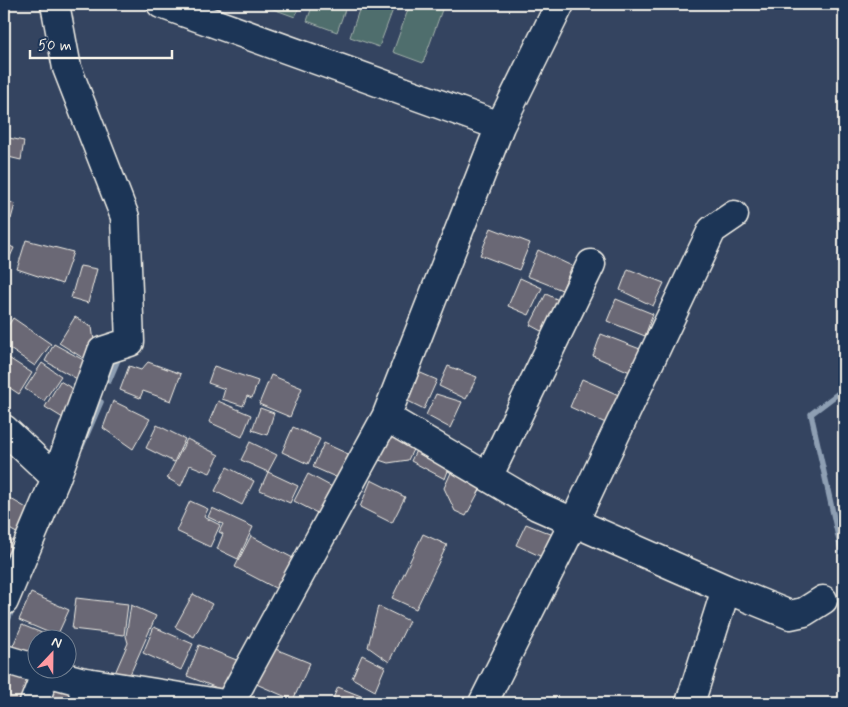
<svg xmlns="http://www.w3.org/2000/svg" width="848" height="707" font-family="Mynerve,sans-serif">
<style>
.green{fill:#506e6d;stroke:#a2b0aa}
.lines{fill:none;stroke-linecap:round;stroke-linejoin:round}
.stream{stroke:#8e9fb3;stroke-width:5.5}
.building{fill:#6b6875;stroke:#f4f1e8}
.minor-casing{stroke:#f4f1e8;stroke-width:31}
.minor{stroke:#1d3557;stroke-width:28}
</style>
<rect width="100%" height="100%" fill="#344460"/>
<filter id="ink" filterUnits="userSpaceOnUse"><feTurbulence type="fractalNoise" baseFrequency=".02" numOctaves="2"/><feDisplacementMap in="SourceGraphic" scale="10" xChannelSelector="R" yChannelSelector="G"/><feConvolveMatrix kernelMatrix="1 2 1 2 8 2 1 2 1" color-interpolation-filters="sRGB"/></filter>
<g filter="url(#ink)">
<path class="green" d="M266,4H300L295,17L265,6Z
M313,4H347L337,32L307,21Z
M361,4H395L379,47L350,37Z
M410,4H444L423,63L393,52Z"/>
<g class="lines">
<path class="stream" d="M109,381L117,362
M844,389L811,414L844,563
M82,446L101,402
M4,630L13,607"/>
</g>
<path class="building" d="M4,137L24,141L21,160L4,156Z
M4,200L15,204L11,219L4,217Z
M491,228L530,243L519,270L480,255Z
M26,240L73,252L62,284L17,269Z
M4,243L14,248L4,270Z
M538,250L572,266L562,290L527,276Z
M80,266L97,269L88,303L71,298Z
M628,269L664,283L653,306L620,290Z
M520,278L542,288L529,315L508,306Z
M546,294L565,303L541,331L530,325Z
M616,299L653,314L645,336L607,321Z
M75,317L92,327L96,355L91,363L59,343Z
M13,318L51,344L35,366L4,345V332Z
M601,334L640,349L630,372L593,356Z
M54,344L89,363L79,380L45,361Z
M4,355L32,373L19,394L4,384Z
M148,362L181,374L171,401L143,391L140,398L120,390L129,366L141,370Z
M42,363L61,376L44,401L25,389Z
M214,366L258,381L252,398L247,396L243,406L222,399L225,389L208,383Z
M448,366L477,377L466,399L439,386Z
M416,371L437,380L424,409L404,399Z
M271,375L302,388L290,417L259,404Z
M582,379L621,396L610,425L570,407Z
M60,381L78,392L63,418L45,407Z
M436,394L462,402L450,428L426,415Z
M113,401L150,419L133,449L103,428Z
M218,401L251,415L242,437L209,422Z
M260,408L274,413L267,435L252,430Z
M157,425L185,439L174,462L146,448Z
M293,427L320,439L308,464L282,452Z
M392,428L418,439L408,460L388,463L379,460Z
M187,439L219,455L210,473L190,465L181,486L167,478Z
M250,442L277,455L268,472L241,460Z
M324,443L357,458L347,482L313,467Z
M419,444L452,460L445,479L411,461Z
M454,466L484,482L466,516L455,511L444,488Z
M227,467L254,481L242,505L215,491Z
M268,472L298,486L290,503L260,490Z
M308,474L336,489L323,516L294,501Z
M371,480L405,497L392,523L360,507Z
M4,495L30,510L22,536L4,526Z
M190,501L208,509L204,517L220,525L210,547L176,531Z
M212,508L253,527L238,559L217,549L223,534L219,532L223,524L208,517Z
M526,524L563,539L553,562L516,545Z
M423,534L447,545L416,609L392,598Z
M4,536L17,543L4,567Z
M251,536L293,558L277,589L235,567Z
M31,593L69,610L57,636L19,620Z
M193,594L212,604L194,637L175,627Z
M76,598L128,604L124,635L72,629Z
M131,605L156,616L128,679L115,673L128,643L126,636Z
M378,606L409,621L389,662L368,647Z
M22,625L57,639L38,640V659L12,648Z
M154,627L193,644L181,670L143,653Z
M199,645L239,661L227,692L187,676Z
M273,648L310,663L293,700L254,683Z
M362,655L385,667L375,691L352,678Z
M4,666L36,678L27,703H18L4,698Z
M48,678L77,686L79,703H49L41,701Z
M338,687L371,700L369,703H331Z"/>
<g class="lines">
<defs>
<path id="minor" d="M161,4L500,126
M386,417L537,506L726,589L790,615L804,612L823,600
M4,429L56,478
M488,477L591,264
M4,601L56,478L102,351L130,342L125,217L67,68L55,4
M4,659L38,669
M39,670L80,681L87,703
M80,681L218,703
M34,703L46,672
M230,703L386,417L500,126L560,4
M483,703L574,522L712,230L734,215
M690,703L726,589"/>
</defs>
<use href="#minor" class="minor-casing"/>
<use href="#minor" class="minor"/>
</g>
</g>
<rect width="848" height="707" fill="none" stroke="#1d3557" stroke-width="20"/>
<rect x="10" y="10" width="828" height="687" fill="none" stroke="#f4f1e8" stroke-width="2" filter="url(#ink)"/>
<g transform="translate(52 654) rotate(22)"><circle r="24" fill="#1d3557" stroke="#738091"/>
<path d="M0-4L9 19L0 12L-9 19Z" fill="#ff9aa2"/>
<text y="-8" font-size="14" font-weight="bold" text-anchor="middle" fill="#f4f1e8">N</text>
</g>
<path d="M30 50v8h142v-8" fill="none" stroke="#f4f1e8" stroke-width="2.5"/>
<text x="38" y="50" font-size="15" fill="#f4f1e8" stroke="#1d3557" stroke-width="4" paint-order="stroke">50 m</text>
</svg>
